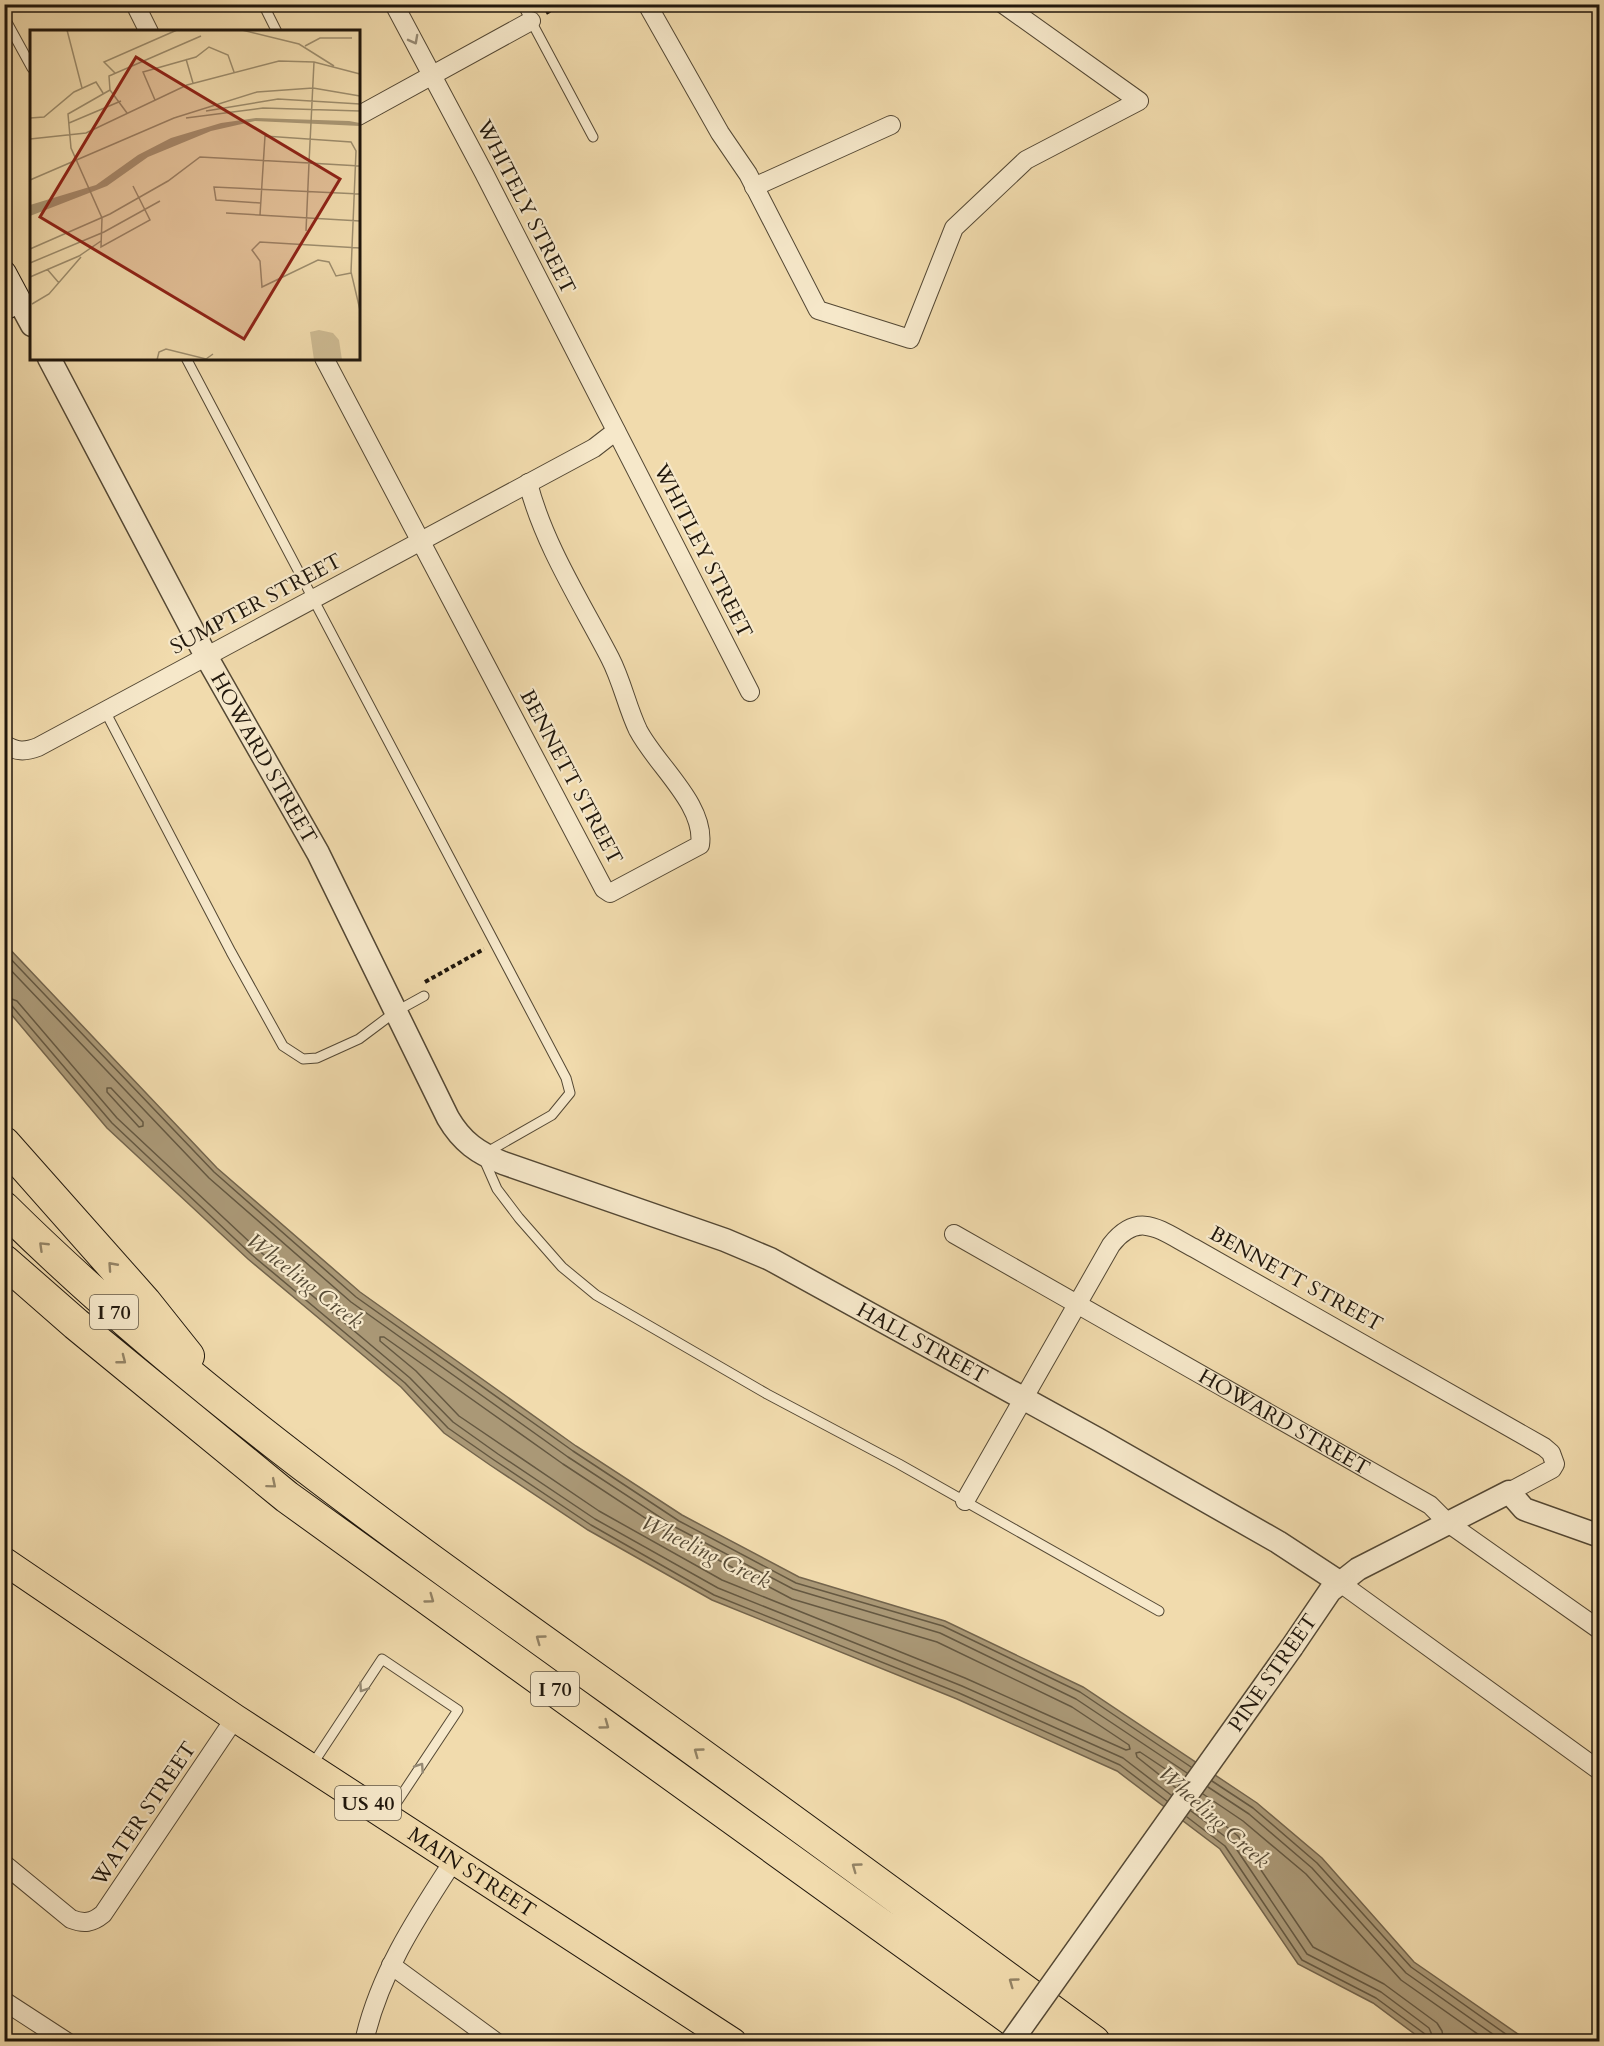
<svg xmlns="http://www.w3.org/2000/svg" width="1604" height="2046" font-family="Cardo,serif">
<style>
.water{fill:#aa9876;stroke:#73644c;stroke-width:1.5}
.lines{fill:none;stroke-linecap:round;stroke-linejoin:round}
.shore{stroke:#655841;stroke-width:1.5}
.service-casing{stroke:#544834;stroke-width:11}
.minor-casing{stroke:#544834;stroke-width:20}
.tertiary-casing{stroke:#544834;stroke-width:25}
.secondary-casing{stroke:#20170c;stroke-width:26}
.primary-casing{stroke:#20170c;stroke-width:29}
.motorway-casing{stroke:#20170c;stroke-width:34}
.path{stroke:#20170c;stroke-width:4;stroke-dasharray:4.5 3;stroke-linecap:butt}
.service{stroke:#f6e8ca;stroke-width:9}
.minor{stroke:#f6e8ca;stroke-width:18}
.tertiary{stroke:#f6e8ca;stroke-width:22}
.secondary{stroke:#f6e8ca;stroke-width:24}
.primary{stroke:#f1dbad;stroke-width:27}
.motorway{stroke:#f1dbad;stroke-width:32}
.tertiary-bridge-casing{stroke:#544834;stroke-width:25;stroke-linecap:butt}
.tertiary-bridge{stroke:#f6e8ca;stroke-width:22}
.oneway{stroke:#968a74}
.oneway2{stroke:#938365}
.labels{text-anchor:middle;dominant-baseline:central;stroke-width:4.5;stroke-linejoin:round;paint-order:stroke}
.shield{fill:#f6e8ca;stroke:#605645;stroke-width:1.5}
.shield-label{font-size:20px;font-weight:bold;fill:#20170c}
.street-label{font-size:21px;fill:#20170c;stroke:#f6e8ca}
.water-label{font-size:22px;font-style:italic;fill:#574b36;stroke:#f6e8ca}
.inset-road{fill:none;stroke:#9d8d6d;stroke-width:1.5}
.view{fill:#8f2418;fill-opacity:0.15;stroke:#8f2418;stroke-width:3}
.inset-edge{fill:none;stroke:#20170c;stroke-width:3}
</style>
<rect width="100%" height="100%" fill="#f1dbad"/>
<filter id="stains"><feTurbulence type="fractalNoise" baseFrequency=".00333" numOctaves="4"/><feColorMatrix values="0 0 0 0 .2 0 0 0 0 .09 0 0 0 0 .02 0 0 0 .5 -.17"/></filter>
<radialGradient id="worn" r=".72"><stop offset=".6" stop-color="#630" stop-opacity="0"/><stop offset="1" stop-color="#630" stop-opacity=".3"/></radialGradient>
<path class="water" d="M4,943L217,1168L360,1292L576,1446L682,1515L799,1577L945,1621L1083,1687L1257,1803L1322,1858L1414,1962L1528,2041H1424L1373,2003L1298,1964L1220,1849L1117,1771L957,1699L712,1600L588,1530L490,1465L444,1433L401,1387L248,1259L107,1128L5,1007Z"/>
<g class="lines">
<path class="shore" d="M4,952L214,1172L356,1297L573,1451L679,1521L796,1583L943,1626L1080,1692L1191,1767
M4,963L209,1178L351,1302L568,1457L675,1527L793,1589L940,1633L1076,1699L1187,1773
M4,996L17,1001L117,1118L257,1249L410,1378L453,1422L498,1454L595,1519L718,1588L962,1686L1123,1758L1171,1795
M4,1004L12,1006L112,1123L252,1255L405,1383L448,1428L494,1460L591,1525L714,1595L959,1693L1120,1765L1167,1801
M107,1088H111L143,1122V1126L139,1127L107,1092Z
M384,1337L563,1464L671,1535L792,1599L937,1642L1072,1707L1129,1745L1130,1749L1126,1750L965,1678L722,1580L599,1511L459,1416L416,1371L380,1341V1337Z
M1212,1781L1253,1808L1317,1863L1411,1967L1517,2042
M1208,1787L1249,1814L1312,1868L1406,1973L1504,2042
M1176,1788L1137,1757L1136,1753L1140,1752L1182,1780
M1203,1794L1243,1821L1306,1874L1401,1980L1489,2042
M1197,1803L1238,1836L1313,1947L1384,1984L1437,2023L1442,2031L1444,2042
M1191,1811L1231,1841L1307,1954L1381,1992L1429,2028L1435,2042
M1187,1817L1225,1846L1302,1960L1376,1998L1425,2034L1427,2042"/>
<defs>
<path id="service" d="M263,4L277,32
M522,4L593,137
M4,17L32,68
M186,358L566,1078L570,1093L552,1115L482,1155L497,1189L519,1218L562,1267L596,1295L767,1394L899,1464L1159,1611
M105,711L231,952L283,1046L303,1059L317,1058L359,1039L395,1012L424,996
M312,1765L382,1659L458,1710L389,1814"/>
<g id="minor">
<path d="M135,4L149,32"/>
<path d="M394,4L484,173L750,692"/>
<path d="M647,4L720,133L748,174L818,310L910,339L954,228L1026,160L1139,101L1003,4"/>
<path d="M358,116L531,21"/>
<path d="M754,187L891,125"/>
<path d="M324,358L604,889L610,893L700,845C706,805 656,765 638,730C627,707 622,681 610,658C581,602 544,545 528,483"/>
<path d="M4,744C16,752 25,752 38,747L594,448L616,431"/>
<path id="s1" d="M954,1234L1430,1505L1448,1523L1600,1630"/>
<path d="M965,1501L1111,1245C1139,1209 1161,1231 1194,1248L1544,1447L1551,1453L1555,1464L1552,1469L1509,1492"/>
<path d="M1339,1582L1600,1771"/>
<path d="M4,1864L71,1919C84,1924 92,1923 103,1914L235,1718"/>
<path d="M391,1965L496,2042"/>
<path d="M4,2001L67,2042"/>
<path d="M364,2042C379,1974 417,1917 454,1860"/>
</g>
<g id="tertiary">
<path d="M19,301L32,325"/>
<path id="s2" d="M49,358L206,656L318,853L448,1118C462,1142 478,1153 503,1163L725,1240L770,1259L1099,1440L1278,1542L1339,1582"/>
<path d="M1292,1647L1330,1591L1358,1569L1509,1492L1524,1509L1600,1536"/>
</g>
<path id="secondary" d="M4,273L19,301L4,308"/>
<g id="primary">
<path id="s3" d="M4,1561L235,1718L733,2042"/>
</g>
<path id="motorway" d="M4,1143L145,1302L188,1356
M4,1208C186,1388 395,1535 603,1684C768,1802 931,1922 1094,2042
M4,1261L76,1324L287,1497L1043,2042"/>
</defs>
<use href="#service" class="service-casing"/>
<use href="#minor" class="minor-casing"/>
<use href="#tertiary" class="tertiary-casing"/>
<use href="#secondary" class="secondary-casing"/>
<use href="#primary" class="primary-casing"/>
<use href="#motorway" class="motorway-casing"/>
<path class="path" d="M546,13L562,4
M425,982L484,949"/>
<use href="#service" class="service"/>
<use href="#minor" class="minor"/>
<use href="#tertiary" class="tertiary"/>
<use href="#secondary" class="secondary"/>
<use href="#primary" class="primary"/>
<use href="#motorway" class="motorway"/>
<defs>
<path id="tertiary-bridge" d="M1011,2042L1292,1647"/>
</defs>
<use href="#tertiary-bridge" class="tertiary-bridge-casing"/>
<use href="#tertiary-bridge" class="tertiary-bridge"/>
</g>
<defs><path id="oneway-chevron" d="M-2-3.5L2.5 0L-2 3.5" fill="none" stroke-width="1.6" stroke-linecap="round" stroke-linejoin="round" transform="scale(1.5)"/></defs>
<g class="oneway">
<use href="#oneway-chevron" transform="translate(414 40) rotate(62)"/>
<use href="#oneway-chevron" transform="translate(363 1688) rotate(124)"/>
<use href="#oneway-chevron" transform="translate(420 1767) rotate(-56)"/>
</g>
<g class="oneway2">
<use href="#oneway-chevron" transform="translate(43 1246) rotate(-136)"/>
<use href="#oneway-chevron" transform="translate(112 1266) rotate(-132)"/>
<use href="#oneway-chevron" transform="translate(122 1360) rotate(38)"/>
<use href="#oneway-chevron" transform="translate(272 1484) rotate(40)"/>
<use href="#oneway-chevron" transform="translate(430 1599) rotate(36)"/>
<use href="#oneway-chevron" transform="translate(540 1639) rotate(-144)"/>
<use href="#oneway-chevron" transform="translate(605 1725) rotate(36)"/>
<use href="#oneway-chevron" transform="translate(698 1752) rotate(-144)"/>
<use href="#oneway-chevron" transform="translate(856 1867) rotate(-144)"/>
<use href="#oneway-chevron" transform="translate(1013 1982) rotate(-144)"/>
</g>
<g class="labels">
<g class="shield">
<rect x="90" y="1295" width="48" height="34" rx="4.5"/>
<rect x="531" y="1672" width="48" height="34" rx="4.5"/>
<rect x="335" y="1786" width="66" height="34" rx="4.5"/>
</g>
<g class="shield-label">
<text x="114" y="1312">I 70</text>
<text x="555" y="1689">I 70</text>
<text x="368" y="1803">US 40</text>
</g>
<g class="street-label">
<text transform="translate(526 207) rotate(63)">WHITELY STREET</text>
<text transform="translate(703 551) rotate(63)">WHITLEY STREET</text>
<text transform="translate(256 604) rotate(-28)">SUMPTER STREET</text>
<text stroke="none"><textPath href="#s2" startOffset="454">HOWARD STREET</textPath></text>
<text transform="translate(571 777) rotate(62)">BENNETT STREET</text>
<text transform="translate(1296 1279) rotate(29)">BENNETT STREET</text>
<text stroke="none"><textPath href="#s2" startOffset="1389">HALL STREET</textPath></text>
<text stroke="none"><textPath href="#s1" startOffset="380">HOWARD STREET</textPath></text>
<text transform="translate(1273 1673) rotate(-55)">PINE STREET</text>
<text transform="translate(144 1814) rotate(-56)">WATER STREET</text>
<text stroke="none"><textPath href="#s3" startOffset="562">MAIN STREET</textPath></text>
</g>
<g class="water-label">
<text transform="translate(305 1281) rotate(38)">Wheeling Creek</text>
<text transform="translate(706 1552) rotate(26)">Wheeling Creek</text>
<text transform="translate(1214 1817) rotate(42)">Wheeling Creek</text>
</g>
</g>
<g transform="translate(30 30)">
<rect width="330" height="330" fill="#f1dbad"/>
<path d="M289,300L303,303L309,310L312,330H284L280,302Z" fill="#cdba92"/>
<path d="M226,88L319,91L330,93V96L225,91L181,101L118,127L77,156L0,186V175L66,155L108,125L141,108L191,93Z" fill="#aa9876"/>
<path class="inset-road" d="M37,0L52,58M212,0L269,14L304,36M275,16L290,8H322M156,29L163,53M284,32L279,133L330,136M85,43L74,32L147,0M80,60L38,84L41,118L72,188L71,217L120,190L103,156M80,60L79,46L171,6M80,60L97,83M125,70L113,42L166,27L179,17L198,25L204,42M176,81L248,69L330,74M0,88L14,87L44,62L66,52L73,63M156,88L233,78L330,81M39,93L91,71M0,109L56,103L157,55L249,31L284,32L330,44M0,150L144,88L227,62L283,58L330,66M230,173L186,170L184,157L330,164M196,183L330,191M230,185L235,106L321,112L326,121L321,242L330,280M0,219L80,184L138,151L170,127L279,133L276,201M0,233L74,202L130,171M17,239L29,253M321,243L306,246L299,232L288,230L232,257L230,231L222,220L230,212L330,218M0,247L49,226L71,211M2,274L19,264L51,227M127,330L129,322L136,319L176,329L183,324"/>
<path class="view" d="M106,27L310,149L214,309L10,187Z"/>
<rect width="330" height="330" class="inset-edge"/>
</g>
<rect width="1604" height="2046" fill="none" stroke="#f1dbad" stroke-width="24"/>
<rect x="6" y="6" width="1592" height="2034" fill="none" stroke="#20170c" stroke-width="3"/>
<rect x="12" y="12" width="1580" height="2022" fill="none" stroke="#20170c" stroke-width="1.5"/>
<rect width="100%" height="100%" filter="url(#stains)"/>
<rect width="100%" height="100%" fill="url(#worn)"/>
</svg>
